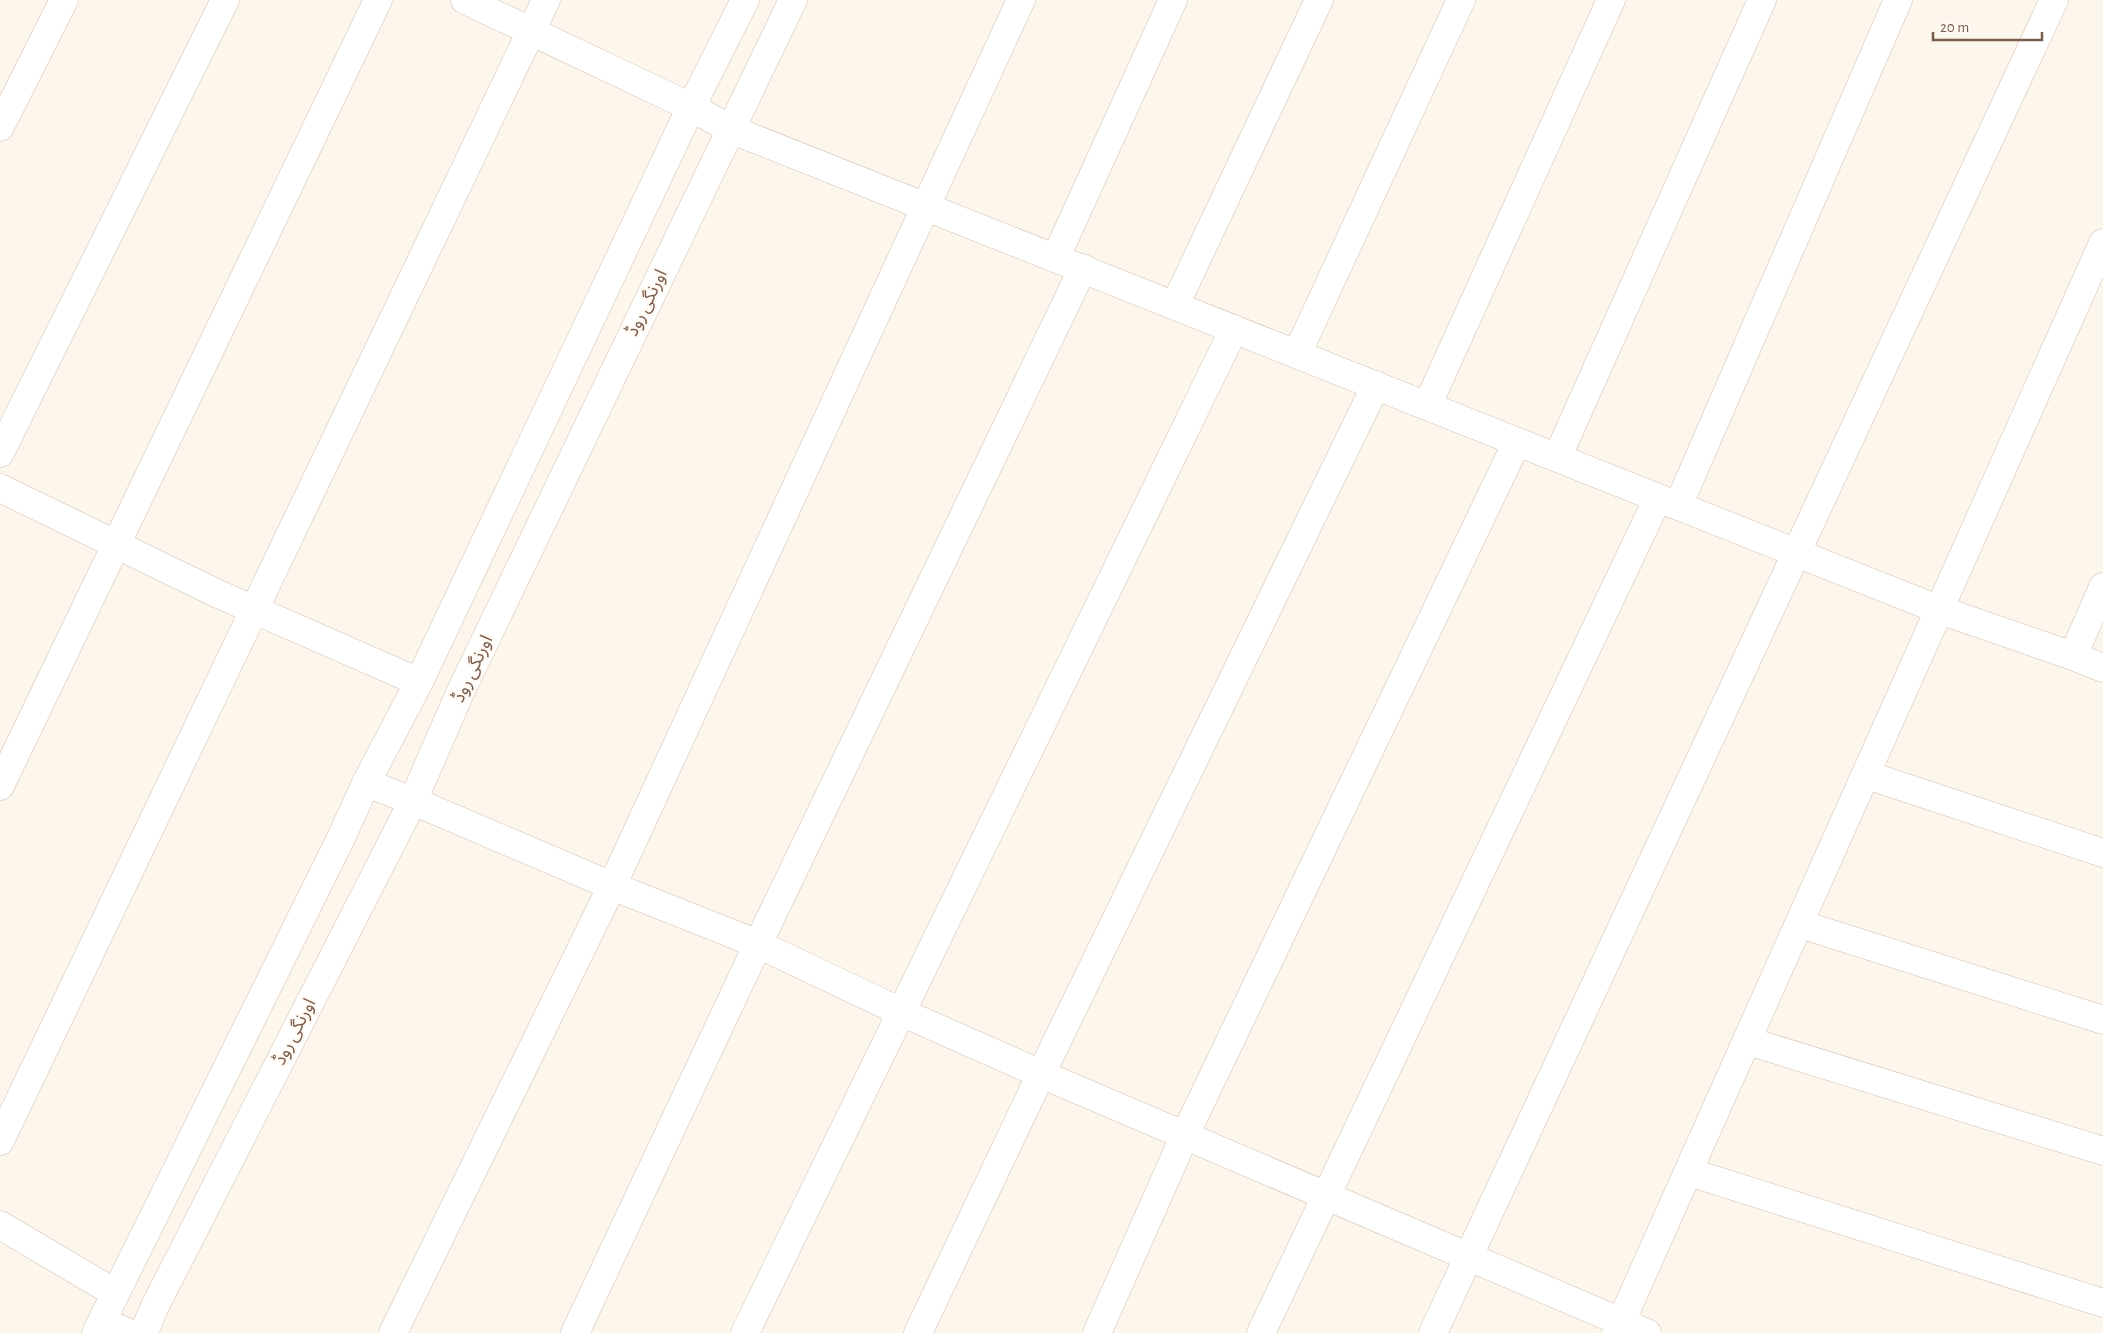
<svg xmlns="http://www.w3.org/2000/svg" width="2103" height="1333" font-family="'Alegreya Sans','Noto Sans Arabic',sans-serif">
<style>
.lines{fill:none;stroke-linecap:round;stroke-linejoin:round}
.minor-casing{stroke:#d1beb0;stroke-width:29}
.secondary-casing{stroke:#d6c0b0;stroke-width:29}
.minor{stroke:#fff;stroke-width:28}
.secondary{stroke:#fff;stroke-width:28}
.labels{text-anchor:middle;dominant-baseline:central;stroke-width:4.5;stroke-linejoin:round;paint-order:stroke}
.street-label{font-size:18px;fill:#7a5c4d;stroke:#fffaf3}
</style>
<rect width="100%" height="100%" fill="#fdf6ec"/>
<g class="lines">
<defs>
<path id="minor" d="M465,0L691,107L730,129L1940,610L2073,656L2103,668
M0,127L64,0
M1056,257L1173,0
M1175,305L1319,0
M1297,354L1461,0
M1427,406L1611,0
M0,453L225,0
M1557,458L1762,0
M0,488L216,593L419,682
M1678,506L1898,0
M2073,656L2103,587
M1867,775L2103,853
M366,783L413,801L612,886L758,944L901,1012L1041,1074L1647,1333
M0,786L378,0
M1800,924L2103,1020
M1748,1041L2103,1151
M0,1141L546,0
M1689,1172L2103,1303
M0,1225L115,1293
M102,1322L129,1333
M393,1333L612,886L1021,0
M575,1333L758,944L1083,268
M745,1333L1234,329
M918,1333L1041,1074L1376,385
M1097,1333L1185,1135L1517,442
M1261,1333L1658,498
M1433,1333L2054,0
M1616,1333L2103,243"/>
<path id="secondary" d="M96,1333L341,838L366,783L419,682L691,107L745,0
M144,1333L154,1308L413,801L459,695L793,0"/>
</defs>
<use href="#minor" class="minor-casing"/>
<use href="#secondary" class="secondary-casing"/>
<use href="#minor" class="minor"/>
<use href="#secondary" class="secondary"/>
</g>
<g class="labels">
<g class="street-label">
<text transform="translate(647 303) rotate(-64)">اورنگی روڈ</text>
<text transform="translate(473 669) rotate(-65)">اورنگی روڈ</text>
<text transform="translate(295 1032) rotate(-63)">اورنگی روڈ</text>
</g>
</g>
<path d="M1933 32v8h109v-8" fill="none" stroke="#7a5c4d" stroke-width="2.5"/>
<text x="1940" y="32" font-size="15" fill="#7a5c4d" stroke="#fffaf3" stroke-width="4" paint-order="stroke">20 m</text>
</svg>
